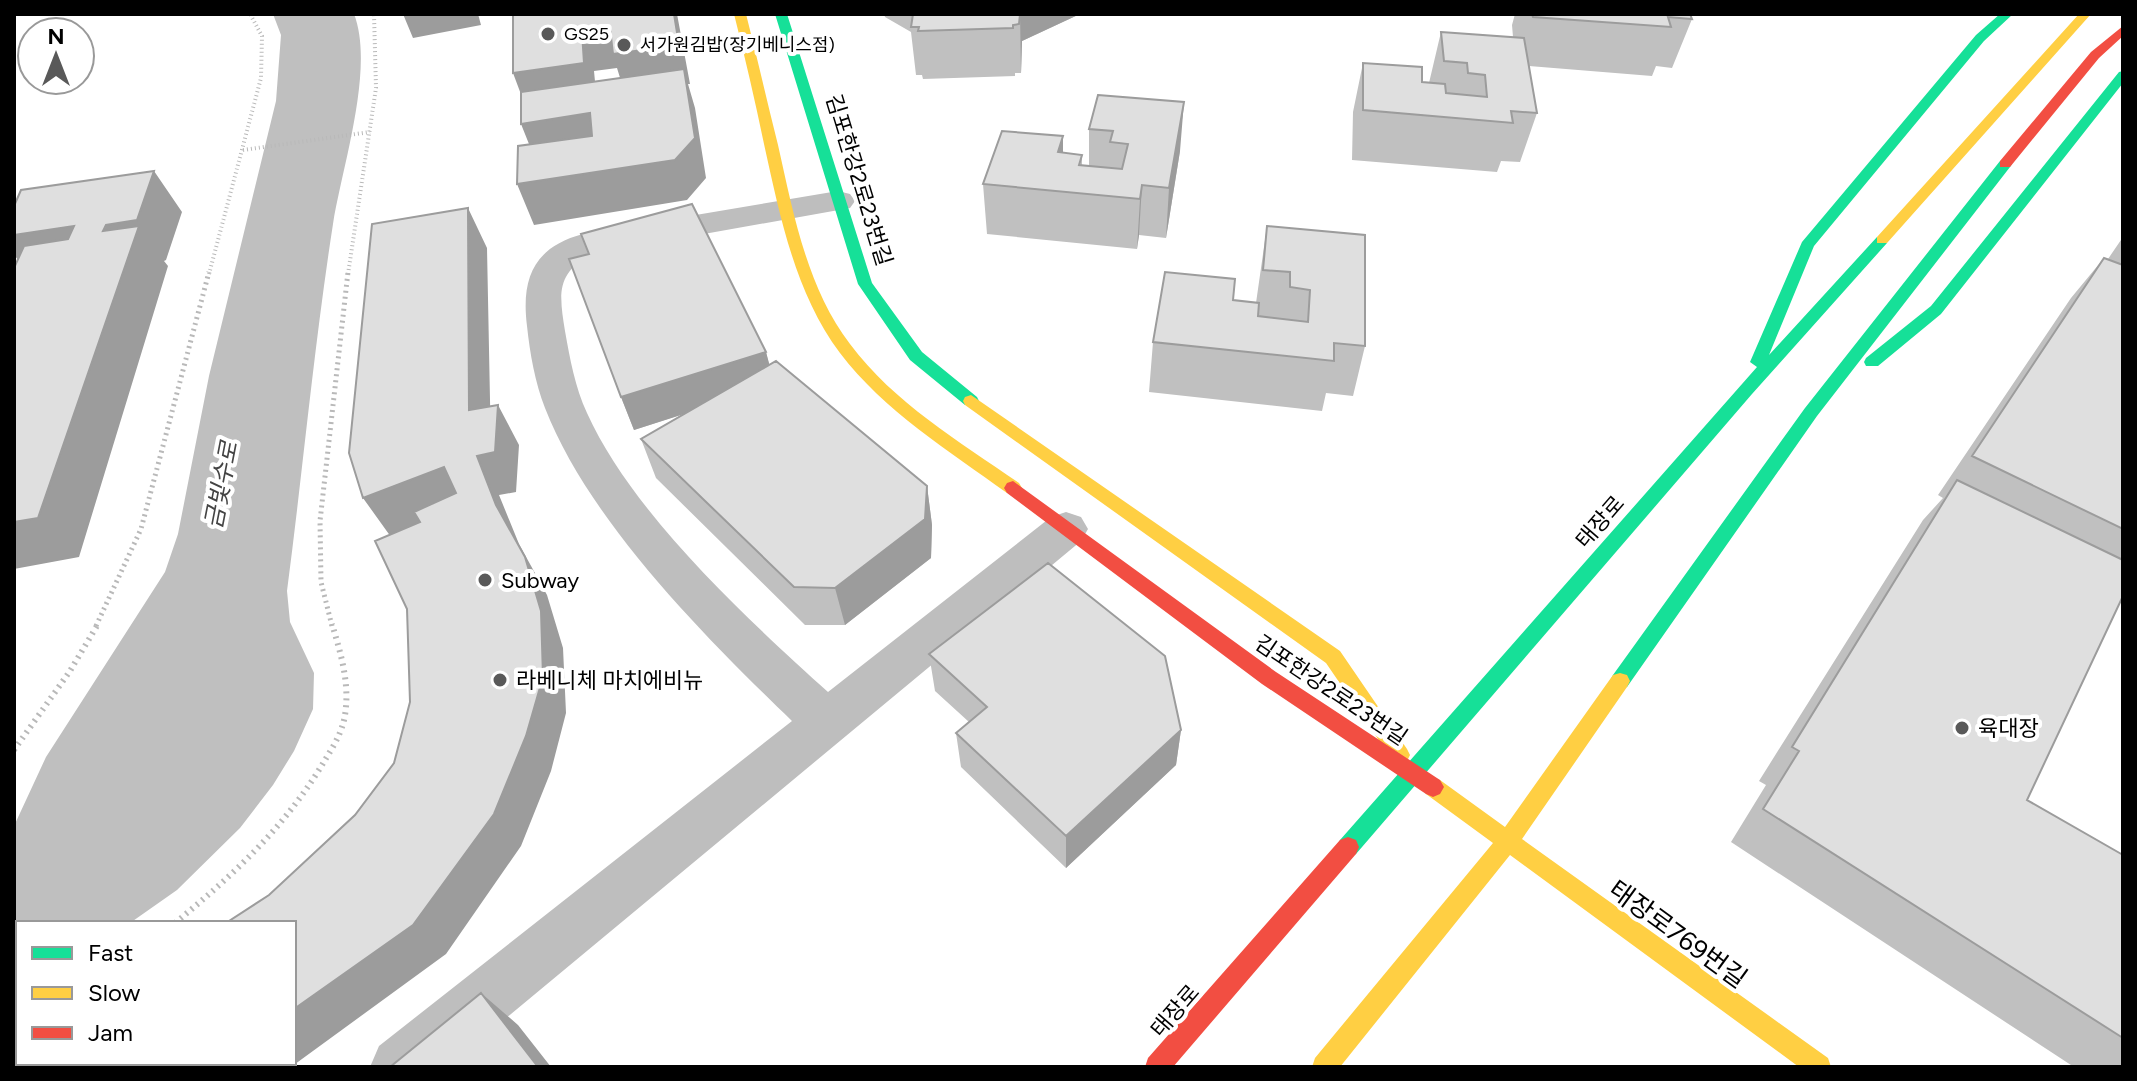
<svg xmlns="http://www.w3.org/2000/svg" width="2137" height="1081" font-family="Figtree,'Noto Sans KR',sans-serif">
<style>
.water{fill:#bfbfbf}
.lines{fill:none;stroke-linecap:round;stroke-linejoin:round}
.path-far2{stroke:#b9b9b9;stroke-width:4;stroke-dasharray:1 3;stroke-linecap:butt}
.path-far1{stroke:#b9b9b9;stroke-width:5;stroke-dasharray:2 4;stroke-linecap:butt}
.path{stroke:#b9b9b9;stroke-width:6;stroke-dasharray:2 5;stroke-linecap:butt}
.street{fill:#bebebe;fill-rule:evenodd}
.fast{fill:#16e098;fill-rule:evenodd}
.slow{fill:#ffcf43;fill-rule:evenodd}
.jam{fill:#f24e42;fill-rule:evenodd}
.wall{fill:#c0c0c0}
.shaded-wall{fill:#9c9c9c}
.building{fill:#dfdfdf;stroke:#9c9c9c;stroke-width:2}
.poi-dot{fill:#595959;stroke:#fff;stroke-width:3}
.labels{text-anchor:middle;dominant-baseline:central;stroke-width:8;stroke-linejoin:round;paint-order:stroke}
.far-poi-label{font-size:18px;fill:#000;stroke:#fff;text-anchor:start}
.street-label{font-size:22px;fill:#000;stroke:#fff}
.poi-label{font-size:22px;fill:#000;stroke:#fff;text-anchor:start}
.water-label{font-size:24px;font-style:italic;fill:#444;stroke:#fff}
.near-street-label{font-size:26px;fill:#000;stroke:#fff}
</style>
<rect width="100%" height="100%" fill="#fff"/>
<path class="water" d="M273,14H354C375,68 342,167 333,224C314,346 303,469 287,591L290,622L314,673L313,709L294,751L273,785L240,828L177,890L130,923H18V1003L14,1005V826L46,757L165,572L178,534L209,376L276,101L281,35Z"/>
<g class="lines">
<path class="path-far2" d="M243,150L370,132
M209,274L261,78L262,36L250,14
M348,274L376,88L374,14"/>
<path class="path-far1" d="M96,626L141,529L209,272
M332,626L321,582L320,521L348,272"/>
<path class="path" d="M14,750L70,671L98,624
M175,923C232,876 283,829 322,765C331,750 342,734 345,715C350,684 341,654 332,624
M14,1037L18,1034"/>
<path class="street" d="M838,191L850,194L855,201L850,208L592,254C556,273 559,294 565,331C570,359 575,387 587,413C632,513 747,619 828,692L1051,517L1066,512L1081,517L1088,529L1081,541L447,1067H370L379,1046L792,721C705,637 589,521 545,408C535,382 530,354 527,326C521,278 534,247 583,234Z"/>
<path class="fast" d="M775,14H787L872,283L922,352L977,397L979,401L977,405H965L910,360L858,284Z
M2000,14H2013L1984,41L1814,246L1769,355L1877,237H1887V243L1752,394L1356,854L1348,857L1340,854L1337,847L1340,840L1757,367L1750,362L1802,242L1976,35Z
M2123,71V83L1941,314L1878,366H1866L1864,362L1866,358L1931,306L2119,72Z
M2005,160L2012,164L2010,167L1817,416L1627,687L1620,689L1613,687L1610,681L1613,675L1805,408L2000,161Z"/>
<path class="slow" d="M734,14H746C757,57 767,101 778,145C793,212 807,288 850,344C894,403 960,442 1019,483L1022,488L1019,493H1007C949,451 884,411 840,353C795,293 780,216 764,144C755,101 745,57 734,14Z
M2079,14H2091L1887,243H1877V237Z
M971,395L1340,651L1407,749L1410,755L1407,761L1400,764L1393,761L1326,663L965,405L963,401L965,397Z
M1620,673L1627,675L1630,681L1627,687L1522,839L1828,1058L1831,1067H1799L1510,855L1340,1067H1312L1315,1058L1493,843L1426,794L1422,787L1426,780L1433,777L1440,780L1505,827L1613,675Z"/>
<path class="jam" d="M2123,26V36L2099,58L2010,167H2000V161L2091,52Z
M1013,481L1276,672L1440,780L1444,787L1440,794L1433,797L1426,794L1262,684L1007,493L1004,488L1007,483Z
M1348,837L1356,840L1359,847L1356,854L1173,1067H1145L1148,1058L1340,840Z"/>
</g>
<path class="wall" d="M884,14H1080L1022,41L1021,73H1015V76L923,79L922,75H916L911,32L885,17Z
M1515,14H1690L1692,19L1672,68L1656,66L1652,76L1529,66L1537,113L1520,162L1501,161L1497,172L1352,160L1353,112L1363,63L1422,82L1429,83L1441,32L1513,37L1512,25Z
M1098,95L1180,151L1166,238L1139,235L1137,249L987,234L983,184L1063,153L1082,155V165L1089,166V129Z
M1267,226L1365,346L1353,396L1326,393L1322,411L1149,392L1153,342L1233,300L1256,303Z
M2123,237V596L2027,800L2123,855V1067H2074L1731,842L1766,785L1759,781L1923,520L1943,498L1938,495L2071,298L2104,258L2108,259Z
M766,352L769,365L927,486L932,525L931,558L845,625H805L656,478L641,439L683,414L634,430L621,397Z
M929,654L1181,730L1176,765L1066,868L961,767L956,733L969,722L935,691Z"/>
<path class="shaded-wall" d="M403,14H478L481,25L413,38Z
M674,14H677L690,84H688L695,108L706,178L687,200L534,225L517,184L675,160L625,94L617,68L594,71L597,103L528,113L513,73L582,32Z
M1020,14H1080L1022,41L1021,73Z
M1184,102L1180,151L1166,238L1169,188Z
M590,113L604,153L537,164L521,124Z
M1063,136V185L1058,152Z
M154,171L182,212L166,260L164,261L168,266L79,557L14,569V522L106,225Z
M1142,185L1139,235L1137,249L1140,199Z
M468,208L487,248L491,450L469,410Z
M74,226L105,267L34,278L14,255V235Z
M766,352L775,385L634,430L621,397Z
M498,405L519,445L516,492L499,495L519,544L547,595L563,648L566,713L551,771L521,846L446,954L291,1067H213L218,1063H294V1009L413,925L496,505L477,456Z
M444,467L467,507L391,537L363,498Z
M927,486L932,525L931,558L845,625L835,588Z
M1181,730L1176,765L1066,868V836Z
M481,993L518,1025L551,1067H538Z"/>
<path class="building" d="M513,14H674L679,45L613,54L610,28L582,32L584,63L513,73Z
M913,14H1020L1019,24L1013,25V28L918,31L919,27H911Z
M1532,14H1690L1692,19L1668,17L1671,27L1533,17Z
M1441,32L1524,38L1537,113L1511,111L1513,123L1363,110V63L1422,67V82L1445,84L1446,93L1487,97L1485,75L1468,73L1467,63L1444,61Z
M684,69L695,138L675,160L517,184L518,146L592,136L590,113L521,124V92Z
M1098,95L1184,102L1169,188L1142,185L1140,199L983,184L1002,131L1063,136L1058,152L1082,155L1079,165L1122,169L1128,144L1110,142L1113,131L1089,129Z
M154,171L137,220L106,225L103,231L139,226L38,518L14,522V268L24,246L68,239L74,226L14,235V206L21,190Z
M692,204L766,352L621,397L569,259L589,254L581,234Z
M468,208L469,410L498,405L495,452L477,456L496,505L525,557L541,611L543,677L526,736L494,814L413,925L294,1009V923H226L269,895L355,815L394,763L410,702L407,609L375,541L420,522L414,512L456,493L444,467L363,498L349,453L372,224Z
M1267,226L1365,235V346L1334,343V361L1153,342L1165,272L1235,279L1233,300L1259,303L1258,316L1308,322L1310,290L1290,287V272L1263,270Z
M2104,258L2123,265V529L1972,456Z
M776,361L927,486L925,519L835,588L794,587L641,439Z
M1957,480L2123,560V596L2027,800L2123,855V1038L1763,809L1799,751L1792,747Z
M1048,563L1165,656L1181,730L1066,836L956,733L987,707L929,654Z
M481,993L538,1067H390Z
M82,1063H218L213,1067H76Z"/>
<g class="poi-dot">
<circle cx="548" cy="34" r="8"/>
<circle cx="624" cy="45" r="8"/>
<circle cx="485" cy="580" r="8"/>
<circle cx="500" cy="680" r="8"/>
<circle cx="1962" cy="728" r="8"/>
</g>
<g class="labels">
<g class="far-poi-label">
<text x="564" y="34">GS25</text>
<text x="640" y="45">서가원김밥(장기베니스점)</text>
</g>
<g class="street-label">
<text transform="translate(859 180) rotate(73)">김포한강2로23번길</text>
<text transform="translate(1600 522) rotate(-49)">태장로</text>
<text transform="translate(1331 690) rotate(34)">김포한강2로23번길</text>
<text transform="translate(1175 1011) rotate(-49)">태장로</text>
</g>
<g class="poi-label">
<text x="501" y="580">Subway</text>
<text x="516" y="680">라베니체 마치에비뉴</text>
<text x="1978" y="728">육대장</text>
</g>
<g class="water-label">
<text transform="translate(221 485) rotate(-79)">금빛수로</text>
</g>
<g class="near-street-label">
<text transform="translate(1678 934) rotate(36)">태장로769번길</text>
</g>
</g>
<rect width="2137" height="1081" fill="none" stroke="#000000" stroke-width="32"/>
<rect x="16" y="921" width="280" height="144" fill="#ffffff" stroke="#999999" stroke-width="2"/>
<rect x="32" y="947" width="40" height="12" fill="#16e098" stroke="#999999" stroke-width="2"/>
<text x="88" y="961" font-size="24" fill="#000000">Fast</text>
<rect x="32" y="987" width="40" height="12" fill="#ffcf43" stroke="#999999" stroke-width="2"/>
<text x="88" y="1001" font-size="24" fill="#000000">Slow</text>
<rect x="32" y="1027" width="40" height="12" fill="#f24e42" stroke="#999999" stroke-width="2"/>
<text x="88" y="1041" font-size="24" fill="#000000">Jam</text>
<g transform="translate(56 56)"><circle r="38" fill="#ffffff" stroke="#999999" stroke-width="2"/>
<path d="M0-6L14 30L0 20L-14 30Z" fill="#595959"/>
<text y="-12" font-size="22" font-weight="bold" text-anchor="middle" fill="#000000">N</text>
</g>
</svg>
